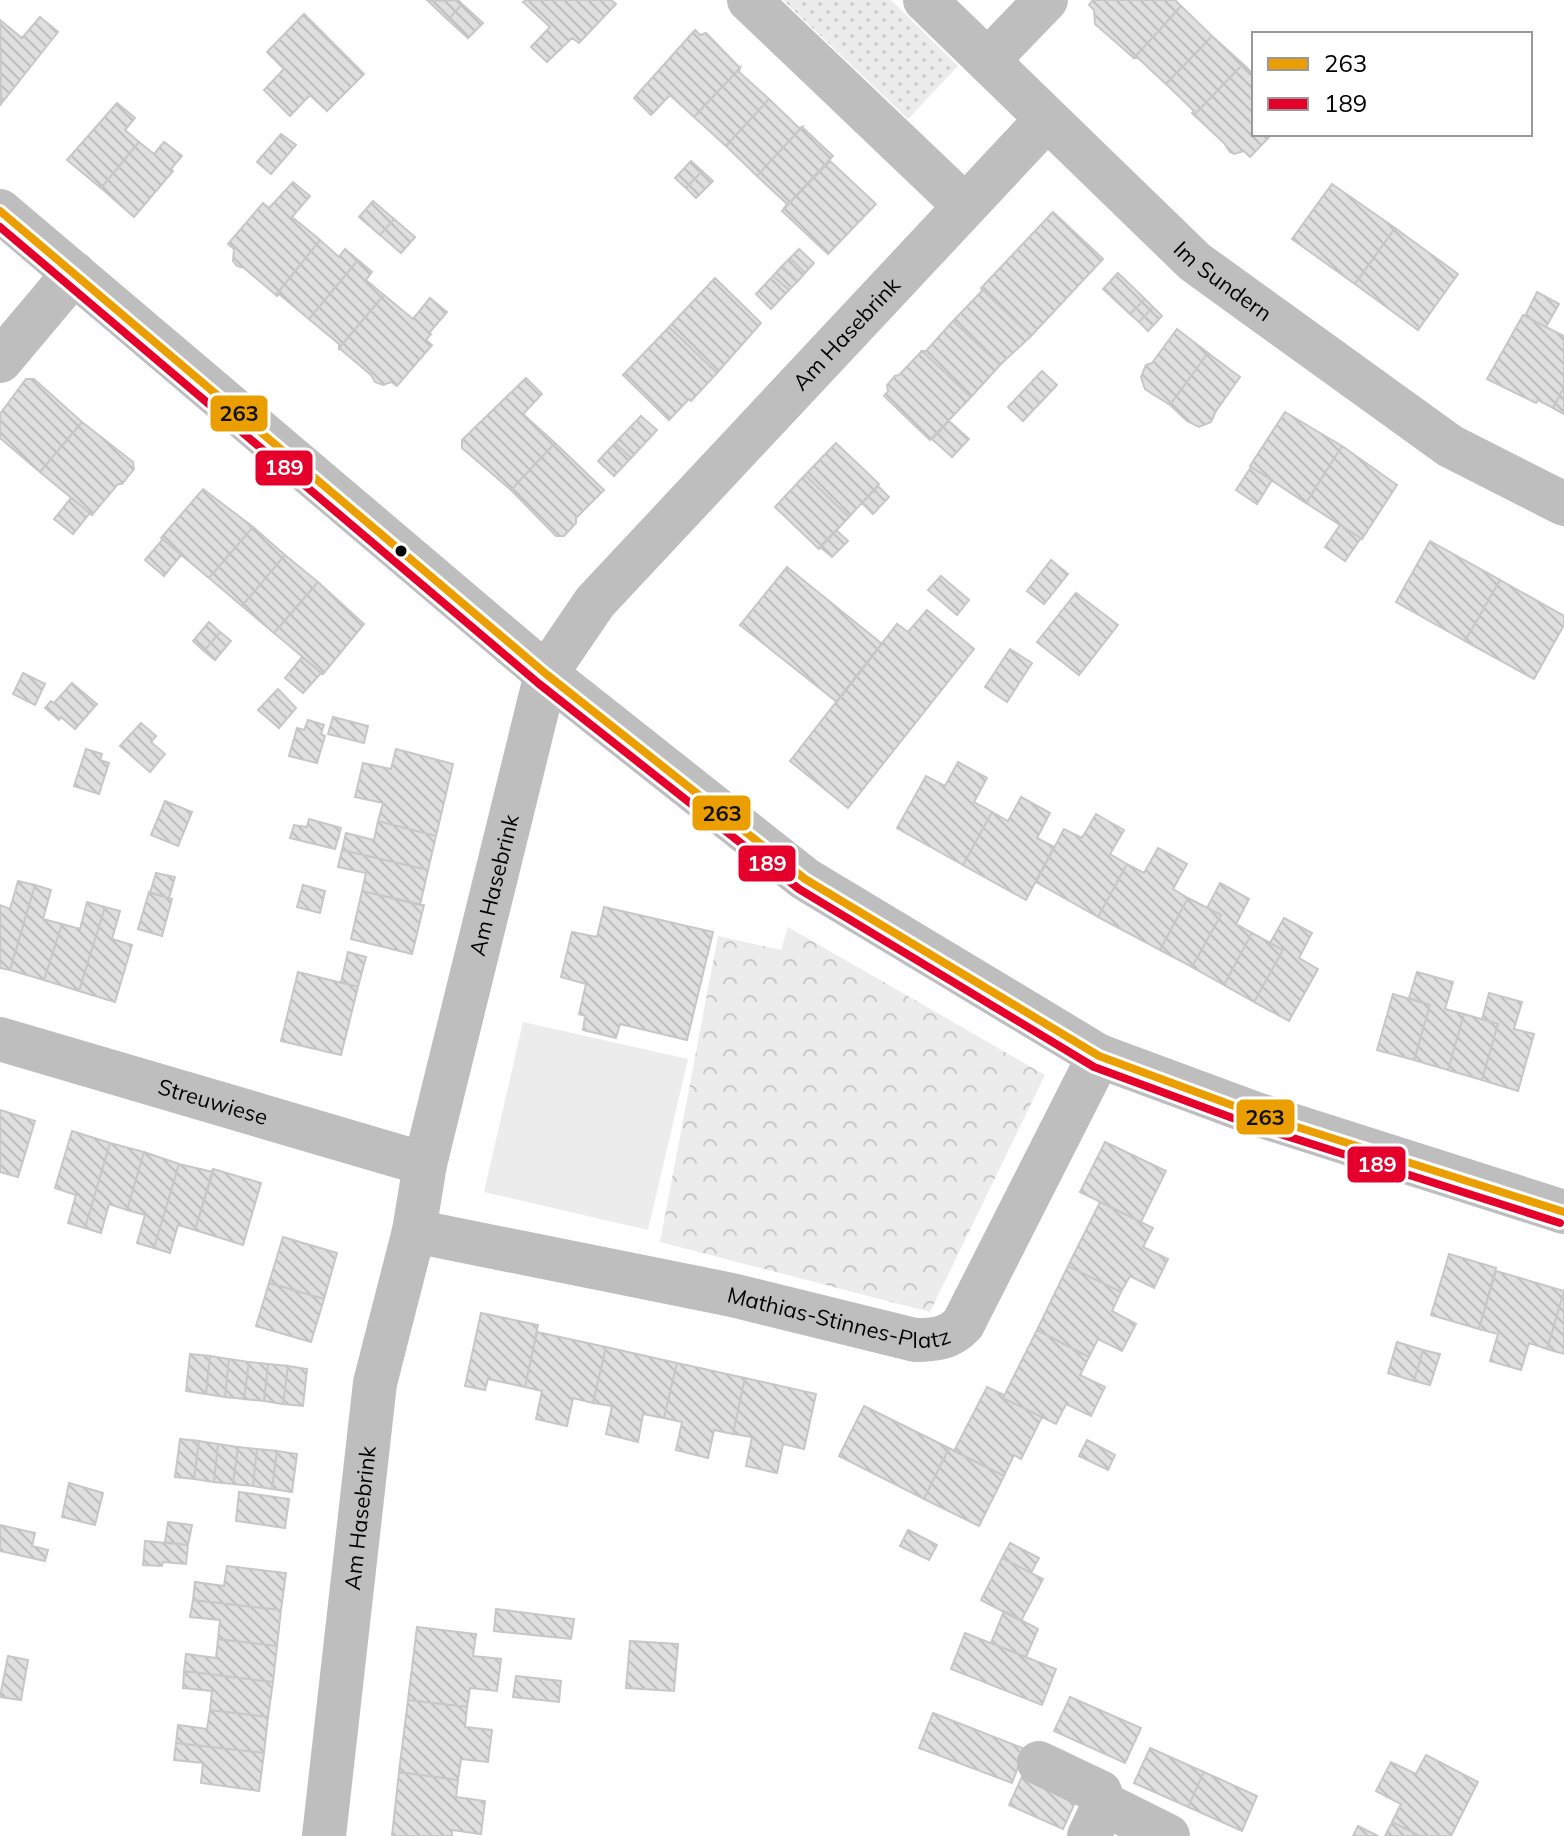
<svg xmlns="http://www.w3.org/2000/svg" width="1564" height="1836" font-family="Mulish,sans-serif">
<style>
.grass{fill:url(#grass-dots)}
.forest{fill:url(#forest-crowns)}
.garden{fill:#ececec}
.building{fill:url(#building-back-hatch);stroke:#c7c7c7;stroke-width:2}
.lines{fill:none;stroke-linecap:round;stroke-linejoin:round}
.minor{stroke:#bebebe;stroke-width:44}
.bus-1-casing{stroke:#fff;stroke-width:14}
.bus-2-casing{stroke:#fff;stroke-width:14}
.bus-1{stroke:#eb9e00;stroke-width:8}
.bus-2{stroke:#e4002b;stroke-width:8}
.bus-dot{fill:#000;stroke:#fff;stroke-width:3}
.labels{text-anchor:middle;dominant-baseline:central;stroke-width:8;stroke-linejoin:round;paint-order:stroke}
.street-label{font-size:22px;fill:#000;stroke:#fff}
.line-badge{stroke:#fff;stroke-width:3}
.badge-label{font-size:22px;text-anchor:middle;font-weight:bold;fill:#fff}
.pale-badge-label{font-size:22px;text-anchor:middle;font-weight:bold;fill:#111}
</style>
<defs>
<pattern id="grass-dots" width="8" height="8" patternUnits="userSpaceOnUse" patternTransform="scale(2)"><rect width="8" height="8" fill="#ececec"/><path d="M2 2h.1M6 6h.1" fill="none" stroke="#c9c9c9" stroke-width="1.8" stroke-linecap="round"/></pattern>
<pattern id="forest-crowns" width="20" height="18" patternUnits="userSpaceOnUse" patternTransform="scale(2)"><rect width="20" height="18" fill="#ececec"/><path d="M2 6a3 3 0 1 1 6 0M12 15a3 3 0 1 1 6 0" fill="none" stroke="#c9c9c9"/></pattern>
<pattern id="building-back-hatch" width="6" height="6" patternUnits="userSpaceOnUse" patternTransform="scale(2)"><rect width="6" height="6" fill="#dfdfdf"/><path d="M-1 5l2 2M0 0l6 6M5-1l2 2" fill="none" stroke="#bebebe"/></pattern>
</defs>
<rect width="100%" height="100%" fill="#fff"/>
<path class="grass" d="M783,0H891L958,66L908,119Z"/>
<path class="forest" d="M788,927L1045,1075L930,1312L660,1242L718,936L781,950Z"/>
<path class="garden" d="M523,1022L688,1059L648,1230L484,1192Z"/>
<path class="building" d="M458,0L462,4L448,20L428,1Z
M526,0H611L616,4L579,43L572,38L547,62L531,47L550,27L523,2Z
M1093,0H1175L1181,6L1134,58L1095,24L1094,10L1089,5Z
M462,4L483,23L468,38L448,20Z
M1181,6L1212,36L1166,84L1138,58H1134Z
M304,14L364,74L327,111L310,95L290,116L264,90L284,69L267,52Z
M40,17L58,32L1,104L0,20L22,38Z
M695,30L700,35L706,33L740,68L694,117L670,95L651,115L634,98Z
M1212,36L1243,64L1194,115L1192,113L1194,111L1166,84Z
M1243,64L1254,75V134H1272L1250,157L1244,151L1234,154L1230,152L1224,143L1194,115Z
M740,68L739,72L769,99L726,146L694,117Z
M769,99L799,128L802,127L757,176L726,146Z
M117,103L135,118L125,130L139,142L101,188L67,160Z
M802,127L833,156L782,211L787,204L757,176Z
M281,134L296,145L271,174L257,162Z
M139,142L154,154L164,142L182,156L171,169L173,171L134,217L101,188Z
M691,161L702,171L686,188L675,178Z
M830,161L876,204L828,254L782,211Z
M702,171L713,181L696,198L686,188Z
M293,182L310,196L292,217L320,240L276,295L244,268L237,266L233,261L234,249L228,244L263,203L269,208Z
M1332,184L1395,228L1355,284L1292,239Z
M373,201L394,219L380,235L359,217Z
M1053,212L1103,259L1031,336L981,288Z
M394,219L415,237L401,253L380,235Z
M1395,228L1458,274L1418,330L1355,284Z
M320,240L339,257L345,249L358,260L309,319L279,294L277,296L276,295Z
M799,249L814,263L805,273L790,258Z
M790,258L805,273L797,282L781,267Z
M358,260L372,272L366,280L384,295L339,348V344L309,319Z
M781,267L797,282L789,290L773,276Z
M1118,273L1145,299L1130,314L1103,289Z
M773,276L789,290L771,309L756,294Z
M715,278L761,323L717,373L669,327Z
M981,288L1031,336L1000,365L953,321L982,291Z
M1537,292L1559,304L1546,327L1525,316Z
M384,295L413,319L430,298L447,312L429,333L431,334L426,340L432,345L397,386L391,382L383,385L375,382L371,375L339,348Z
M1145,299L1153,307L1139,322L1130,314Z
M1153,307L1162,316L1148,331L1139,322Z
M1523,315L1564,336V387L1553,408L1538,400L1536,403L1487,379Z
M953,321L1000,365L971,397L922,351H926Z
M669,327L717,373L691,401L689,399L669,420L623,375Z
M1177,329L1208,353L1170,405L1145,389L1141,377L1146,365L1152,363Z
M922,351L971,397L930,440L884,396L888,391L887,385L895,376L899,375Z
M1208,353L1240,377L1216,411L1211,422L1199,427L1187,421L1170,405Z
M1042,371L1057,385L1040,403L1025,389Z
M526,378L542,394L523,414L555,443L511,490L462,448V440Z
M26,379H34L82,422L40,472L0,438V414Z
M1564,387V414L1553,408Z
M1025,389L1040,403L1023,421L1008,407Z
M1285,412L1342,446L1306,503L1250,466Z
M641,416L657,430L631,458L615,443Z
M949,421L969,439L952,457L932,439Z
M82,422L133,462L134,469L122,484H118L92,515L40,472Z
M555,443L604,490L576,518V523L564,536H556L511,490Z
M615,443L631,458L614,476L598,461Z
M836,443L879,484L849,517L805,475Z
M1342,446L1397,485L1362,539L1306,503Z
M1251,467L1272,480L1257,504L1236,490Z
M805,475L849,517L819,549L775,507Z
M878,486L889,497L873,514L862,503Z
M203,489L253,527L209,578L161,538Z
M71,498L90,513L73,534L54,519Z
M1340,525L1361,538L1345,561L1325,547Z
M253,527L285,555L242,606L209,578Z
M836,530L848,541L832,557L820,547Z
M163,539L181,555L164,576L145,560Z
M1430,541L1500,580L1465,641L1396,602Z
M285,555L318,582L274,633L242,606Z
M1051,560L1068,574L1044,604L1027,591Z
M787,567L882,644L837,702L740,625Z
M941,576L969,600L957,615L928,590Z
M1500,580L1564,616V625L1534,679L1465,641Z
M318,582L364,624L323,674L274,633Z
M1076,593L1118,625L1079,675L1037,642Z
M927,610L974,649L848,808L790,761L897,624L908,632Z
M209,622L220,632L204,651L193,641Z
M220,632L231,641L215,660L204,651Z
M1010,649L1032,663L1007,702L985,687Z
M302,657L321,673L303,693L285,678Z
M23,673L45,684L35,705L13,694Z
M72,683L97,704L75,729L61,717L59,720L45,708L51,701L54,703Z
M278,689L296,708L279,728L258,710Z
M333,717L368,726L364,743L328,734Z
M308,720L324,725L321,734L325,736L317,763L289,756L297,728L304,730Z
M141,723L156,736L151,742L165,754L150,772L120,746Z
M86,749L102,754L100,760L109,763L99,794L74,786Z
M396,749L453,764L436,836L378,821L383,803L355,797L363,763L391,769Z
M958,762L987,778L974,802L992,812L963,865L897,828L926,776L945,786Z
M1021,797L1050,813L1037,838L1054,847L1026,900L963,865L992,812L1008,821Z
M165,801L192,812L178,846L151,835Z
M1096,814L1124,830L1110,854L1127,864L1098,917L1036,882L1064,829L1082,838Z
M309,819L341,828L335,849L290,838L294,825L307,827Z
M378,821L436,836L428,870L342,850L346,833L374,840Z
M1158,848L1187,864L1173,889L1188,898L1160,950L1098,917L1127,864L1144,873Z
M342,850L428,870L420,905L362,891L366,873L338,867Z
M156,873L175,877L169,898L150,893Z
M18,881L35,885L10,970L0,968V905L10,909Z
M1220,883L1249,899L1236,924L1252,933L1224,985L1192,967L1221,915L1207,908Z
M35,885L51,890L43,919L62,924L44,980L10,970Z
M303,885L325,891L320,913L297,907Z
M362,891L424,905L412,954L351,939Z
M149,892L172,899L162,936L138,929Z
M1188,898L1221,915L1192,967L1160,950Z
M87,902L105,907L79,991L44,980L62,924L80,929Z
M105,907L120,911L112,939L132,945L115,1002L79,991Z
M604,907L713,932L687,1040L620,1024L616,1038L583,1030L585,1016L579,1014L586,984L561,977L572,932L597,937Z
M1284,918L1312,933L1299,958L1318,969L1289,1021L1254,1002L1283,950L1270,943Z
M1252,933L1283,950L1254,1002L1224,985Z
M348,952L366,957L358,987L341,982Z
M298,972L358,987L341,1055L281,1041Z
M1417,972L1453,982L1445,1009L1464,1014L1448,1070L1414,1060L1430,1005L1409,998Z
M1489,993L1522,1002L1514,1029L1534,1034L1518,1091L1482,1080L1498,1024L1482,1019Z
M1393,994L1430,1005L1414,1060L1377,1050Z
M1464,1014L1498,1024L1482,1080L1448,1070Z
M0,1110L35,1121L18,1177L0,1172Z
M72,1131L110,1143L85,1228L68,1223L76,1195L55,1188Z
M1105,1142L1166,1171L1141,1222L1080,1192Z
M110,1143L144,1152L127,1210L109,1204L101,1233L85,1228Z
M144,1152L179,1164L154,1248L137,1243L145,1215L127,1210Z
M179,1164L213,1172L195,1230L178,1225L170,1253L154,1248Z
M213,1169L261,1183L243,1245L195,1230Z
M1100,1202L1153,1228L1143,1247L1168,1259L1154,1288L1130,1276L1121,1292L1068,1266Z
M283,1237L337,1253L324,1299L269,1283Z
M1449,1254L1496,1268L1479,1329L1431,1315Z
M1068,1266L1121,1292L1112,1311L1136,1324L1122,1351L1098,1339L1089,1357L1037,1330Z
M1496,1271L1564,1291L1547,1349L1529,1343L1521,1370L1490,1361L1498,1334L1479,1329Z
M269,1283L324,1299L311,1342L256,1326Z
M1564,1291V1354L1547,1349Z
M481,1313L538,1325L525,1387L488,1379L485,1390L465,1386Z
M1037,1330L1089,1357L1080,1375L1105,1387L1091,1416L1066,1404L1056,1424L1003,1398Z
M537,1332L606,1347L593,1403L573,1398L567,1426L536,1419L542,1391L525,1387Z
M1397,1342L1423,1350L1414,1381L1388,1373Z
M606,1347L677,1363L664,1418L643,1414L638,1442L606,1434L612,1406L593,1403Z
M1423,1350L1440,1354L1430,1385L1414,1381Z
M190,1354L210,1356L206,1394L186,1391Z
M210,1356L229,1359L225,1397L206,1394Z
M229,1359L249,1362L244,1399L225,1397Z
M249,1362L268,1364L264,1401L244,1399Z
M677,1363L745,1378L733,1434L714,1430L708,1458L676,1450L682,1422L664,1418Z
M268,1364L288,1366L283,1404L264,1401Z
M288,1366L307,1369L303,1406L283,1404Z
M745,1378L816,1394L804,1449L783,1444L777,1473L746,1466L752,1437L733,1434Z
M987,1387L1004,1395L1003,1398L1042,1417L1021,1459L1014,1455L1004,1476L954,1451Z
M864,1406L949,1448L924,1499L839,1456Z
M180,1439L199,1441L194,1479L175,1477Z
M1087,1440L1115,1455L1108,1470L1079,1456Z
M199,1441L218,1444L214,1482L194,1479Z
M218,1444L238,1447L233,1484L214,1482Z
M238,1447L257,1449L253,1486L233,1484Z
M949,1448L1004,1476L979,1526L924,1499Z
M257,1449L277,1451L272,1489L253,1486Z
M277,1451L297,1454L292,1492L272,1489Z
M69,1483L103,1493L95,1525L62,1517Z
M239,1492L289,1499L285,1528L236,1521Z
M168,1522L192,1525L188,1545L165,1542Z
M0,1525L35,1533L32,1546L48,1550L45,1561L0,1551Z
M908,1530L937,1545L929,1560L900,1546Z
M145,1541L188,1545L186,1564L163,1562L162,1566L143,1565Z
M1010,1543L1039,1558L1031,1573L1002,1558Z
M1002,1558L1043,1579L1021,1621L981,1600Z
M227,1566L286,1573L281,1610L193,1600L195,1582L224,1586Z
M193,1600L281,1610L277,1646L218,1639L220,1620L190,1617Z
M496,1609L574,1619L571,1639L494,1631Z
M1004,1611L1038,1629L1026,1657L991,1643Z
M417,1627L476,1634L473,1656L501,1659L497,1691L470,1688L467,1707L408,1700Z
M965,1633L1056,1669L1042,1705L951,1669Z
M218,1639L277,1646L273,1682L184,1671L186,1654L216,1658Z
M630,1641L678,1644L674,1691L626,1688Z
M8,1656L28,1660L21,1700L0,1697Z
M184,1671L273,1682L268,1717L210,1710L212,1691L183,1688Z
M516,1676L561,1681L559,1702L513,1697Z
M1070,1697L1141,1728L1125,1763L1054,1731Z
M408,1700L467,1707L465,1727L492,1730L488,1762L461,1759L458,1780L399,1772Z
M210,1710L268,1717L264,1753L176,1743L178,1725L207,1729Z
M933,1713L1025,1749L1012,1783L919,1748Z
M176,1743L264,1753L259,1791L201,1783L203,1763L174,1760Z
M1150,1748L1204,1772L1188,1807L1134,1783Z
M1426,1755L1478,1782L1451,1836H1420L1392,1822L1401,1804L1376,1791L1391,1762L1416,1774Z
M1025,1770L1079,1794L1063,1829L1009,1805Z
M399,1772L458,1780L456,1797L485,1801L481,1834L452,1830V1836H392Z
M1204,1772L1257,1796L1242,1831L1188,1807Z
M1392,1822L1420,1836H1385Z
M1358,1826L1378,1836H1353Z"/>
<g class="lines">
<g class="minor">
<path d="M749,0L964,205"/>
<path id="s1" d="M925,0L1195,262L1450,446L1564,504"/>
<path d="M988,60L1046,0"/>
<path d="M0,211L546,674L805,879L1099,1056L1253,1113L1564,1212"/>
<path d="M0,361L74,273"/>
<path id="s2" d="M0,1039L425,1164"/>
<path id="s3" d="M414,1231L732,1295L915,1340C934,1340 949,1339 963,1324L1099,1056"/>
<path d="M1039,1763L1100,1792L1104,1804"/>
<path id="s4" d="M324,1836L375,1383L414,1231L425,1164L546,674L595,602L1047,119"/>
<path d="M1089,1836L1104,1804L1168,1836"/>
</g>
<defs>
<path id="bus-1" d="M0,211L546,674L805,879L1099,1056L1253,1113L1564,1212"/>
<path id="bus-2" d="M0,227L538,683L799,889L1094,1067L1249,1124L1560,1223"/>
</defs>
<use href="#bus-1" class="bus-1-casing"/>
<use href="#bus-2" class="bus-2-casing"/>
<use href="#bus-1" class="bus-1"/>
<use href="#bus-2" class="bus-2"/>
</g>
<circle class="bus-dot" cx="401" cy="551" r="7"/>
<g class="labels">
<g class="street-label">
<text stroke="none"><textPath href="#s1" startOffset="410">Im Sundern</textPath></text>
<text stroke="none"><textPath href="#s4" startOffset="1640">Am Hasebrink</textPath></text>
<text stroke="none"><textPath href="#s4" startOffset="968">Am Hasebrink</textPath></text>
<text stroke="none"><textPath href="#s2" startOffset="222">Streuwiese</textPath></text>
<text stroke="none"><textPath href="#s3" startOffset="434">Mathias-Stinnes-Platz</textPath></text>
<text stroke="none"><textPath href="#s4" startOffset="320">Am Hasebrink</textPath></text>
</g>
</g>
<g class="line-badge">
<rect x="209" y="394" width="60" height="39" rx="8" fill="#eb9e00"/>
<rect x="254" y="449" width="60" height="38" rx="8" fill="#e4002b"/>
<rect x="691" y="794" width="61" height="38" rx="8" fill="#eb9e00"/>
<rect x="737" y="844" width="60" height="39" rx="8" fill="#e4002b"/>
<rect x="1235" y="1098" width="61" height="38" rx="8" fill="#eb9e00"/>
<rect x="1346" y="1145" width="61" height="39" rx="8" fill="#e4002b"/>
</g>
<g class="badge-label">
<text x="284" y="475">189</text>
<text x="767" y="871">189</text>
<text x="1377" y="1172">189</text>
</g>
<g class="pale-badge-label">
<text x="239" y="421">263</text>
<text x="722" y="821">263</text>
<text x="1265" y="1125">263</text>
</g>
<rect x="1252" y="32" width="280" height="104" fill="#ffffff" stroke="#999999" stroke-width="2"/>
<rect x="1268" y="58" width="40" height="12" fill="#eb9e00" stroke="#999999" stroke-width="2"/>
<text x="1324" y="72" font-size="24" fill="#000000">263</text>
<rect x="1268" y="98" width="40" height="12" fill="#e4002b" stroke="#999999" stroke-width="2"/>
<text x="1324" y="112" font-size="24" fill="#000000">189</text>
</svg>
